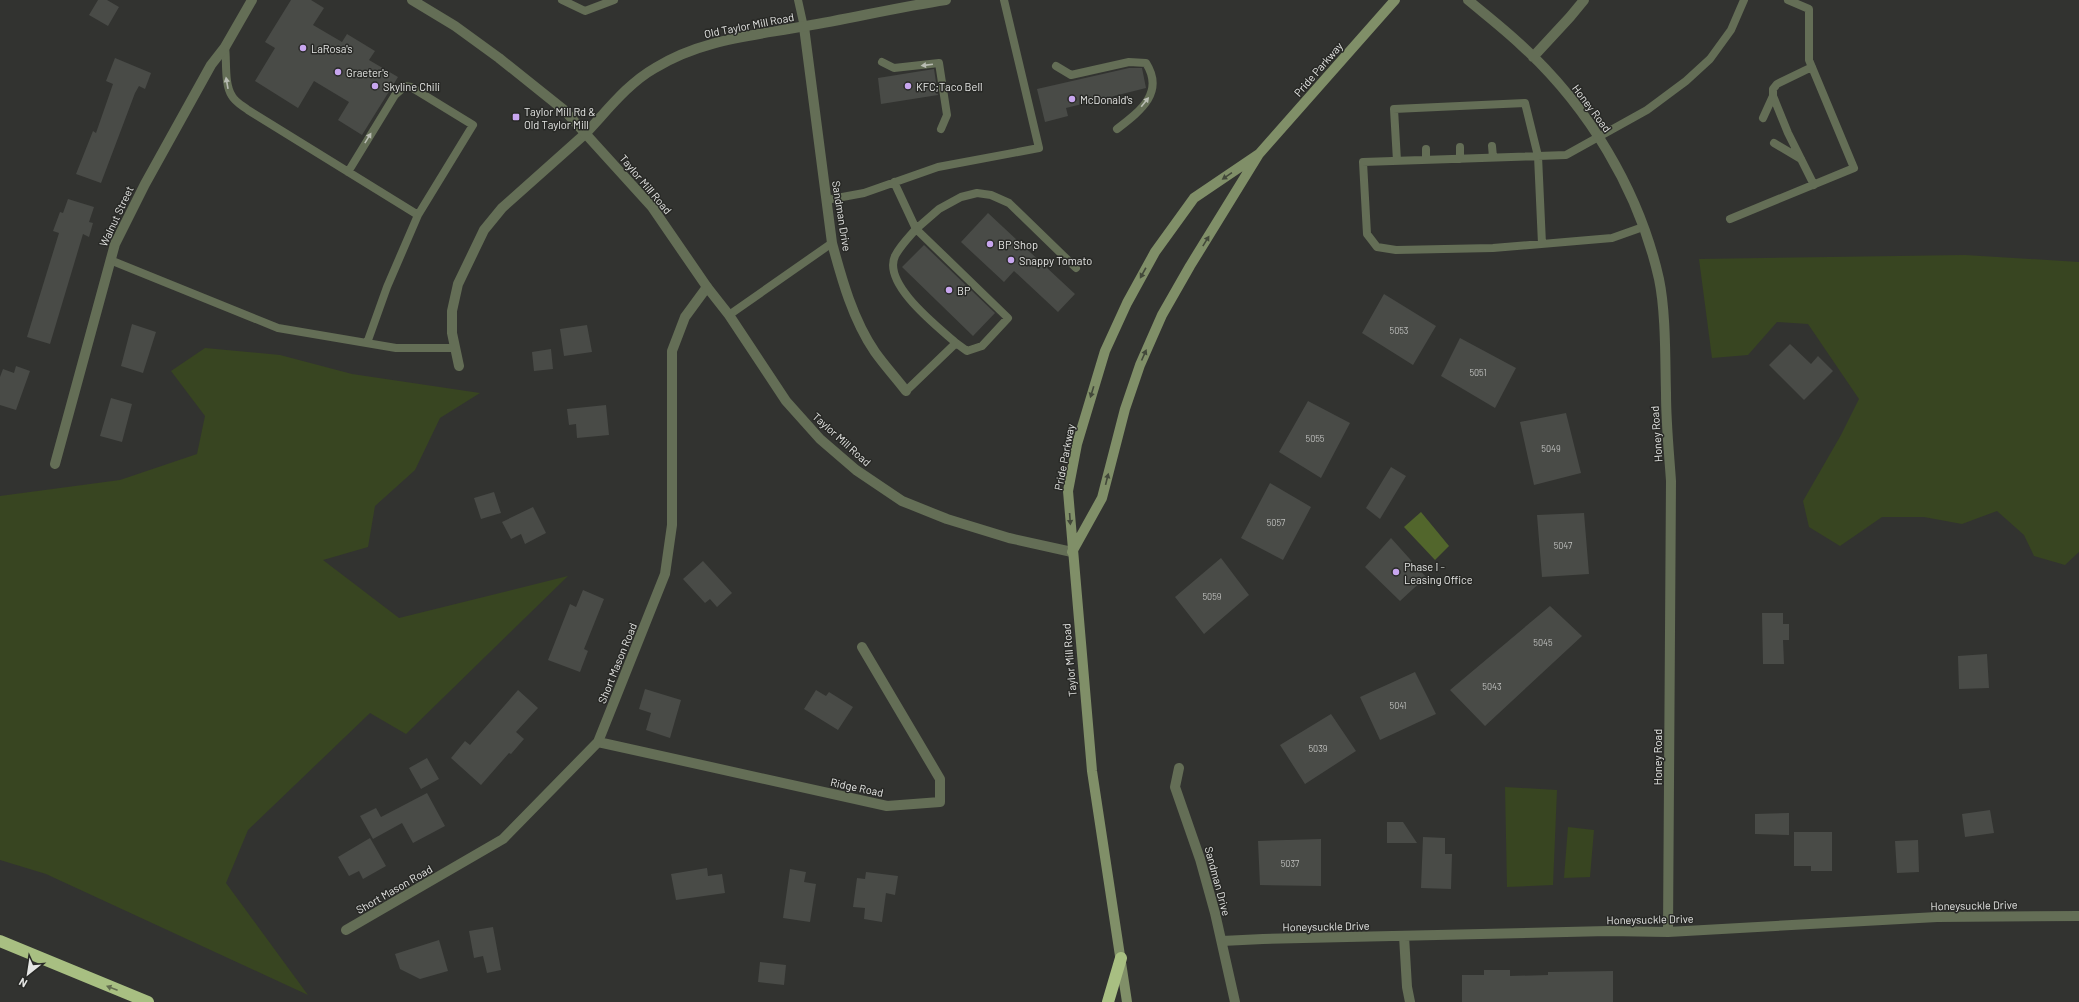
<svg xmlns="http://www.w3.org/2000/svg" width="2079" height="1002" font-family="Barlow,sans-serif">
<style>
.green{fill:#384521}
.water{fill:#52662c}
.building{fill:#494b47}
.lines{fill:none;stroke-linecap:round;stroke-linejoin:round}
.service{stroke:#646e56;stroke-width:8}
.minor{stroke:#646e56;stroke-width:10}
.tertiary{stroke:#646e56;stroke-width:10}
.secondary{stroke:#808f68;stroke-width:10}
.motorway{stroke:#a8bf82;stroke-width:12}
.oneway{fill:#b8bcb2}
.oneway2{fill:#42483a}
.oneway3{fill:#626c4f}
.poi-dot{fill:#c8a6ef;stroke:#282926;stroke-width:1.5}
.labels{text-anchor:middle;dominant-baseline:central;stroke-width:3;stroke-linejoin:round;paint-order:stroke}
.number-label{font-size:9px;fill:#bebfbd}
.street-label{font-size:11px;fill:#e5e6e4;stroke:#282926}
.poi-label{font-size:11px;fill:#e5e6e4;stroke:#282926;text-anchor:start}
</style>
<rect width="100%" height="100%" fill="#323330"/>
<path class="green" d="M1965,255L2079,262V552L2065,565L2034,556L2024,535L1997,511L1962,524L1924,517H1882L1840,546L1809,527L1803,501L1841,435L1859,399L1808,324L1777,322L1748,355L1712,358L1699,259Z
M205,348L280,355L352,374L480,393L440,418L415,470L375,506L368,547L323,560L399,618L568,576L406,734L370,713L248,830L226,883L308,995L46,874L0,860V496L120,480L197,454L205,416L171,371Z
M1505,787L1557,790L1553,885L1507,887Z
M1568,827L1594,830L1590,877L1564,878Z"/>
<path class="water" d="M1421,512L1449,546L1435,560L1404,527Z"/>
<path class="building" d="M98,0H107L119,7L108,26L89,15Z
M291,0H311L324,8L313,25L342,42L347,34L375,51L369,60L398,77L362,135L338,120L349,102L314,81L298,108L255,81L275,48L265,42Z
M115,58L151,73L145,89L139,86L135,93L101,183L76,174L93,131L96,133L113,84L106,81Z
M1129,68H1142L1146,88L1066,108L1068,116L1045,122L1037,89Z
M934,69L938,95L881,104L878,78Z
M68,199L94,207L89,222L93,223L89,237L83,234L50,344L27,337L59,233L53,231L60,212L63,213Z
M988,213L1075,294L1058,312L1014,271L1004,282L961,242Z
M924,245L995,313L973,336L902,267Z
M1384,294L1436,326L1413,365L1362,333Z
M132,324L156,332L143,373L121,366Z
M587,325L592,352L564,356L560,329Z
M1460,338L1516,368L1495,408L1441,376Z
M1790,344L1811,364L1818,356L1833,371L1804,400L1769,365Z
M551,349L553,369L534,371L532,352Z
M16,366L30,371L16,410L0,405V377L3,369L14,373Z
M111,398L132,404L122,442L100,436Z
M1308,401L1350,423L1321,478L1279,452Z
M606,405L609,435L577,438L576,424L569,425L567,409Z
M1566,413L1581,473L1534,485L1520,422Z
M1391,467L1406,476L1380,519L1366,508Z
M1270,483L1311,507L1283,560L1241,538Z
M494,492L501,513L481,519L474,498Z
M533,507L546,533L525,544L521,534L511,539L502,522Z
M1584,513L1589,574L1542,577L1537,515Z
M1391,538L1426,577L1400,601L1365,567Z
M1221,558L1249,595L1204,634L1175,597Z
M703,561L732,593L717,607L710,599L705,603L683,579Z
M583,590L604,599L584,649L588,651L580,672L548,660L570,604L576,607Z
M1550,606L1582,636L1485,726L1450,690Z
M1762,613H1783V624H1789V640H1783L1784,664H1763Z
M1987,654L1989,688L1959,689L1958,656Z
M1415,672L1436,714L1380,740L1360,697Z
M645,689L681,700L670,738L646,730L651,713L639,709Z
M518,690L538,708L516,732L524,739L511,754L509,753L481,785L451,758L465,741L470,745Z
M816,690L826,696L829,692L853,707L838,730L804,709Z
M1331,714L1356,751L1305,784L1280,745Z
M427,758L439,779L421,789L409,768Z
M427,793L445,826L413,843L402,823L373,839L360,816L376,808L381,817Z
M1990,810L1994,833L1965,837L1962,814Z
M1789,813V835L1755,834V814Z
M1387,822H1403L1417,843H1387Z
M1794,832H1832V871H1811V866H1794Z
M1423,837L1445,838V854H1452L1451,889L1421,888Z
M370,838L386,866L363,879L359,871L349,876L338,857Z
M1321,839V886L1260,885L1258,841Z
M1918,840L1919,872L1897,873L1895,841Z
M707,868L708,876L722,874L725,893L676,900L671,874Z
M790,869L806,872L804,882L816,884L810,922L783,918Z
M866,872L898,876L895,895L886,893L882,922L864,919L865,908L853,907L857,878L865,879Z
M493,927L501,970L487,973L483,956L474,958L469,931Z
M439,940L448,971L420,979L400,969L395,954Z
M760,962L786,965L784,985L758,982Z
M1484,970H1510V976L1548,975V972L1613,971V1002H1462V975H1484Z"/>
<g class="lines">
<path class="service" d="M562,0L585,11L614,0
M798,0L804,27
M225,47C227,62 224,84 232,96C235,102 243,106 248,110L418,215
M882,62L894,68L939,63L947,115L941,129
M1056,66L1071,75L1129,62L1146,63C1165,93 1140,111 1117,129
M1812,67L1777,84L1773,89V96L1788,133L1814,185
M1763,118L1773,96
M1774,143L1801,159
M1492,146L1493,157
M1460,147V159
M1426,149V160
M1397,161L1394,109L1525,103L1538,156L1542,244
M348,172L395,95L405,86L411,87L473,125L418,215L387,287L367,343
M894,182L916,229C909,237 900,246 895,256C882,284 938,327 956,343L906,391
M826,200L864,193L938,167L1039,148L1004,0
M1730,219L1854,168L1809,60V9L1788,0
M1643,227L1612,238L1493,248L1396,250L1377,247L1367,234L1363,162L1566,155L1647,110L1686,81L1710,59L1731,30L1744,0
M110,260L278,328L396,348H455
M729,315L832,243
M956,343L967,351L982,346L1008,318L916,229L939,209L961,197L977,193L991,195L1009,203L1076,268"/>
<path class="minor" d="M1468,0C1486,15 1504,29 1521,45C1588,106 1639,190 1659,279C1666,313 1665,358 1666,393C1666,423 1669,452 1671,481L1668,932
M804,27L832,243C842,280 853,320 875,352C885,366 896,378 906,391
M1533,57L1570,17L1584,0
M459,366L452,333V311L458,284L484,230L502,208L585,134
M55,464L115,244L145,184L211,65L225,47L252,0
M598,742L887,806L940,802V779L862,647
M1179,768L1175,787L1200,859L1215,913L1235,1002
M346,930L503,839L598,742L665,574L672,525V351L685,317L707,287
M1404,936L1407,987L1410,1002
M1222,941L1263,939L1608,931L1668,932L1937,917L2079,916"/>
<path class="tertiary" d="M412,0L455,26L499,58L564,110L652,207L707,287L729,315L786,401L820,439L856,470L902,501L947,519L1009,538L1072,552
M585,134C607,111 627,84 655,68C702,39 753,36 806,26C853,18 899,7 946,0"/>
<path class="secondary" d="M1072,552L1102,498L1125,409L1140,365L1162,315L1190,266L1259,154L1395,0
M1127,1002L1092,771L1068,491L1077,444L1105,351L1127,303L1155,252L1194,198L1259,154"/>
<path class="motorway" d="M0,941L148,1002
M1108,1002L1121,958"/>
</g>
<defs><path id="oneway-solid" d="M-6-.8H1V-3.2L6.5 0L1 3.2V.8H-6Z"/></defs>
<g class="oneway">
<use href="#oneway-solid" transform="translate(927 65) rotate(173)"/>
<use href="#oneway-solid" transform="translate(227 83) rotate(-100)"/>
<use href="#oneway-solid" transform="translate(1145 102) rotate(-51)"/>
<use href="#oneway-solid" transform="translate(368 138) rotate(-58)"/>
</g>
<g class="oneway2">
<use href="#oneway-solid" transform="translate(1227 176) rotate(146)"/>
<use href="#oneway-solid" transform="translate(1206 241) rotate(-58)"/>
<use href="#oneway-solid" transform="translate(1143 273) rotate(119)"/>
<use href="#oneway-solid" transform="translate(1144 355) rotate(-66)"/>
<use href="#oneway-solid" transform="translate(1092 392) rotate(107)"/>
<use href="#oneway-solid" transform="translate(1107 479) rotate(-76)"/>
<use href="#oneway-solid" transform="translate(1070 519) rotate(86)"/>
</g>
<use class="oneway3" href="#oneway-solid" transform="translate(112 988) rotate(-159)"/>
<g class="poi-dot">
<circle cx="303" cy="48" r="4"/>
<circle cx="338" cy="72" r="4"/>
<circle cx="375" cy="86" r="4"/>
<circle cx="908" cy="86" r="4"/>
<circle cx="1072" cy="99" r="4"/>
<rect x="512" y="113" width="8" height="8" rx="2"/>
<circle cx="990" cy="244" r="4"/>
<circle cx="1011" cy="260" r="4"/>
<circle cx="949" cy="290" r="4"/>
<circle cx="1396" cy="572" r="4"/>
</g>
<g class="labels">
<g class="number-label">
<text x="1399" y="330">5053</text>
<text x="1478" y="372">5051</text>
<text x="1315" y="438">5055</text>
<text x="1551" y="448">5049</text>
<text x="1276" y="522">5057</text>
<text x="1563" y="545">5047</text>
<text x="1212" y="596">5059</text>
<text x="1543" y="642">5045</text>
<text x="1492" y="686">5043</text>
<text x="1398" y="705">5041</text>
<text x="1318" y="748">5039</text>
<text x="1290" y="863">5037</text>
</g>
<g class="street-label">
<text transform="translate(749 25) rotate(-11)">Old Taylor Mill Road</text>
<text transform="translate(1318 69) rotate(-49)">Pride Parkway</text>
<text transform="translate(1592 108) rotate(53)">Honey Road</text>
<text transform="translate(646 184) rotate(50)">Taylor Mill Road</text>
<text transform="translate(116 216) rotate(-65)">Walnut Street</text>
<text transform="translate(842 216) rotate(81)">Sandman Drive</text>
<text transform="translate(1656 434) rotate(-94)">Honey Road</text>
<text transform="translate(842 439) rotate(42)">Taylor Mill Road</text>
<text transform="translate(1064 457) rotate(-79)">Pride Parkway</text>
<text transform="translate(1069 660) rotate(-95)">Taylor Mill Road</text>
<text transform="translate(617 663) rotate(-68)">Short Mason Road</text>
<text transform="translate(1657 757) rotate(-90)">Honey Road</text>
<text transform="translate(857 787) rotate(12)">Ridge Road</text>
<text transform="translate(1218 881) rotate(75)">Sandman Drive</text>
<text transform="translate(394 889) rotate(-30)">Short Mason Road</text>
<text transform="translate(1974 905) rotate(-1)">Honeysuckle Drive</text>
<text transform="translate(1650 919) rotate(-1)">Honeysuckle Drive</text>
<text transform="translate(1326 926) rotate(-1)">Honeysuckle Drive</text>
</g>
<g class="poi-label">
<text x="311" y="48">LaRosa's</text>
<text x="346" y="72">Graeter's</text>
<text x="383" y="86">Skyline Chili</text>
<text x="916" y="86">KFC;Taco Bell</text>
<text x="1080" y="99">McDonald's</text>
<text x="524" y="111">Taylor Mill Rd &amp;<tspan x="524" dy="13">Old Taylor Mill</tspan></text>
<text x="998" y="244">BP Shop</text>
<text x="1019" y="260">Snappy Tomato</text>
<text x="957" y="290">BP</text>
<text x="1404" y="566">Phase I -<tspan x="1404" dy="13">Leasing Office</tspan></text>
</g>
</g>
<g transform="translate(28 974) rotate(210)" stroke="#282926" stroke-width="3" paint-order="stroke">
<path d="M0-3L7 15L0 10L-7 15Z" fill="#e5e6e4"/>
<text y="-6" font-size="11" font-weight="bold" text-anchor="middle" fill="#e5e6e4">N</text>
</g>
</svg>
